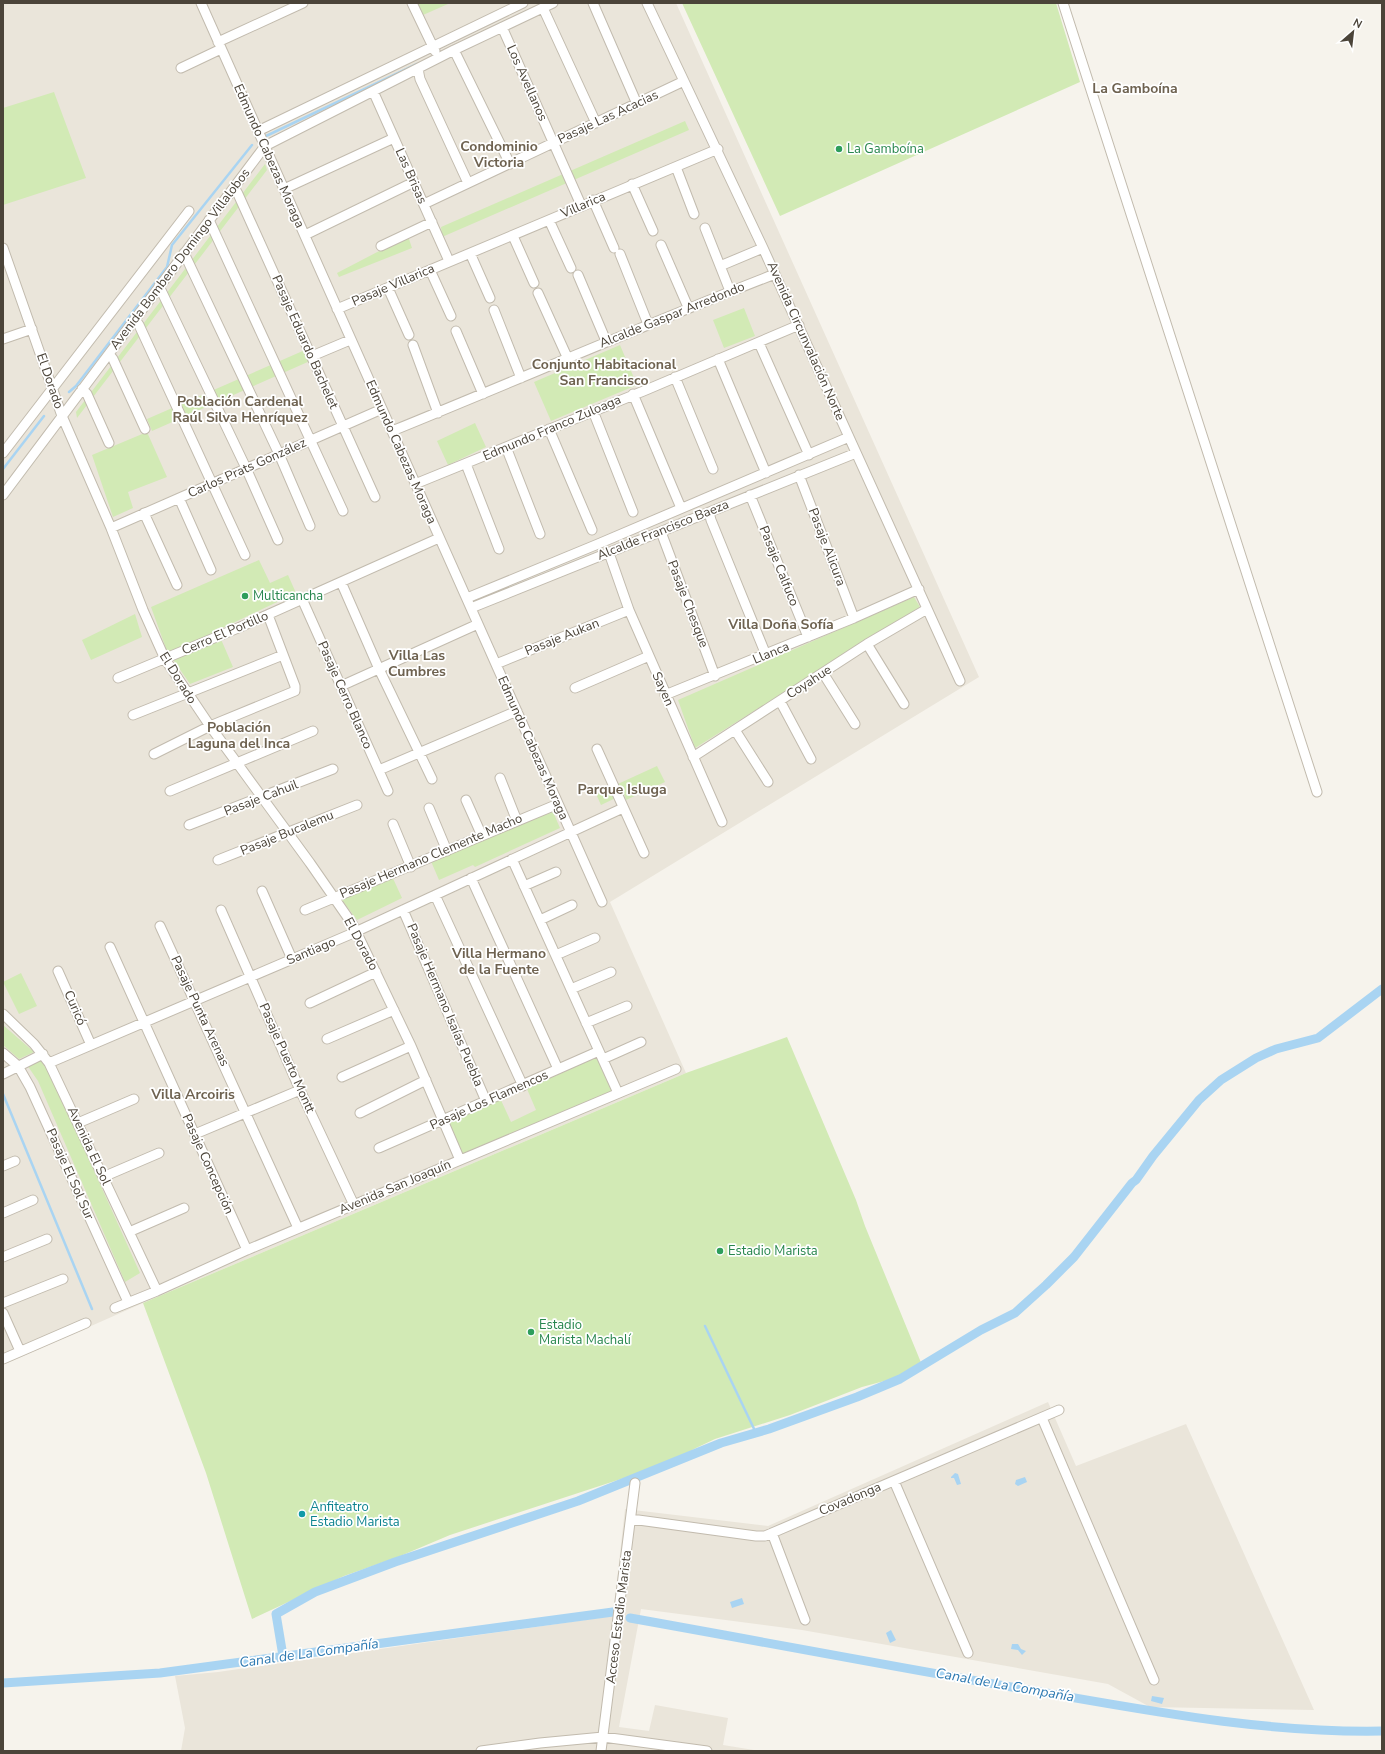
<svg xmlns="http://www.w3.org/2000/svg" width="1385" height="1754" font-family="'Nunito Sans',sans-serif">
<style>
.residential{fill:#eae5da}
.green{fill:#d2eab5}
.water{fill:#a9d4f2}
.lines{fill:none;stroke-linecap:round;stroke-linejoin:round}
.stream{stroke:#a9d4f2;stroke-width:2.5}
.canal{stroke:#a9d4f2;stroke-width:9}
.minor-casing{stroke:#c2bbae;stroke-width:11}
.minor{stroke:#fff;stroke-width:9}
.leisure-dot{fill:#2e9e5b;stroke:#fff;stroke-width:1.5}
.culture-dot{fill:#0f9aa8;stroke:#fff;stroke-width:1.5}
.labels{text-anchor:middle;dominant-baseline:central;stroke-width:3.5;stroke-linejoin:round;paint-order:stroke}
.street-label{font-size:13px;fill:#4b4439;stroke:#fff}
.leisure-label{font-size:13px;fill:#27864d;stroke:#fff;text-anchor:start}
.culture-label{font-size:13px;fill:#0d838f;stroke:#fff;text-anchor:start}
.neighbourhood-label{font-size:14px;font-weight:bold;fill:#6e6250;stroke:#fff}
.water-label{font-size:14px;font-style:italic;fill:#2e7ab2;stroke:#fff}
</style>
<rect width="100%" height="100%" fill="#f6f3ec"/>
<path class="residential" d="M3,3H676L979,677L610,902L686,1073L143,1303L3,1365Z
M1048,1402L1076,1466L1186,1424L1314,1710L1150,1707L1108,1684L802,1630L641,1609L619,1727L649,1731L655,1705L728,1718L723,1745L760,1751H181L185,1728L175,1676L218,1672L613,1616L625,1509L768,1526Z"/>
<path class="green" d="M417,3H447L448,4L423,15Z
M682,3H1056L1080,82L780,216Z
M54,92L86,178L3,205V108Z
M685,121L689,130L442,237L441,227Z
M265,164L267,170L77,418L76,412Z
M408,236L412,248L339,277L337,273Z
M744,308L755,336L724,348L713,320Z
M620,345L637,385L551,421L534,382Z
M305,350L310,361L152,431L147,419Z
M475,423L486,447L448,465L437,441Z
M147,432L167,477L128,492L133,508L113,517L92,455Z
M259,560L270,583L288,575L296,593L168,654L151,607Z
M914,597L920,607L695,748L678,700Z
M135,614L142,637L91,660L82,640Z
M220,637L233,667L190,684L172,658Z
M657,766L665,782L626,800L624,794L601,805L596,794Z
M551,807L560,828L475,867L473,865L439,880L430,859Z
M391,874L402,898L357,920L339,896Z
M21,973L37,1006L19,1014L3,982Z
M3,1025L34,1052L19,1059L3,1045Z
M787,1037L856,1200L865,1226L922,1365L899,1377L862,1387L790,1415L715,1439L696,1448L657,1469L624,1478L450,1535L398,1557L344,1576L252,1619L206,1473L143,1303L686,1073Z
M597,1056L614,1093L462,1155L448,1122L500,1098L511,1122L536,1110L527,1089Z
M40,1059L51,1075L140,1273L125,1282L38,1081L27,1065Z"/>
<path class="water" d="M955,1473L958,1474L961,1484L957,1485L954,1478H951V1477Z
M1025,1477L1027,1482L1018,1486L1015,1484L1016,1480Z
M742,1598L744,1604L732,1608L730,1602Z
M891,1630L896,1640L890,1643L886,1633Z
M1012,1644H1018L1021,1649L1026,1651L1022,1655L1018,1650L1011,1649Z
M1152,1696L1164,1698L1162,1704L1151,1701Z"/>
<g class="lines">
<path class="stream" d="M264,137L417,64
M69,392L76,386L167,267L172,245L252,145
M3,469L44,416
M3,1094L92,1309
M705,1326L756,1433"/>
<path class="canal" d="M630,1618C770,1643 911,1670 1052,1694C1161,1713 1270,1733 1382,1731
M283,1656L276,1614L315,1592L395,1562L578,1501L721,1443L769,1429L857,1397L900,1379L981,1330L1015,1313L1046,1285L1074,1257L1132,1183L1136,1180L1153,1156L1199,1100L1221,1080L1256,1058L1276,1049L1318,1038L1382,989
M3,1683L160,1673L613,1612"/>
<defs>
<path id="minor" d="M201,3L602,902
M412,3L435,51
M593,3L637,104
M647,3L763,248L960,681
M1063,3L1317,792
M543,8L596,123
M502,27L581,205
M218,42L303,3
M454,50L510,164
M181,68L221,49
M418,69L420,79L468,183
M373,91L449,261
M258,131L523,3
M676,167L694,214
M632,184L653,231
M234,187L238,194L375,497
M284,189L394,138
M593,200L614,248
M424,204L684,81
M209,220L343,511
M549,220L571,268
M705,228L730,291
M305,235L414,182
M513,236L534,283
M661,245L688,307
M381,246L432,222
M3,248L62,416L111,528L143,610L165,659L210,726L310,863L353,925L411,1046L460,1160
M184,253L279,454L310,526
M470,253L490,298
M620,254L648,324
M720,266L763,248
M430,270L451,316
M578,275L606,341
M159,286L246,468L278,540
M388,288L409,335
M538,293L568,359
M337,309L718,149
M494,310L521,378
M135,319L139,325L245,555
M456,331L483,394
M3,339L32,329
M759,343L809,455
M413,345L438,413
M109,354L113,359L145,429
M312,356L350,340
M718,359L766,473
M675,377L713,469
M82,389L87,394L109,443
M633,394L681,508
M593,411L633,512
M549,429L592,530
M392,431C520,379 646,324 775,274
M506,447L540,534
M3,453L189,211
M466,464L499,549
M799,475L854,618
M415,484L646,390L799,325
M3,495L265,146L454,50L553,3
M750,495L808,637
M179,498L211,570
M709,512L711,520L766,655
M144,513L177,585
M111,528L382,409
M661,532L715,676
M609,553L629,610L722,822
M341,582L379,669L432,779
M467,598L598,544L849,437
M302,599L388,791
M471,608L856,453
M867,644L904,704
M496,664L629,610
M823,673L855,724
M118,678L238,628L439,538
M341,686L478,624
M575,688L649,656
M665,695L854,618L919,589
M780,701L811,759
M133,715L283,655
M735,730L768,782
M597,749L644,853
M154,754L210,726L295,691V686L268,615
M693,757L867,644L927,609
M379,770L517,711
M500,778L517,821
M170,791L313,731
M466,800L482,836
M429,808L447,851
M393,824L411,867
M189,825L333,769
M512,859L618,1093
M218,860L357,805
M471,878L558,1069
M524,886L556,872
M262,891L292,959
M435,895L523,1086
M221,910L300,1090L354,1205
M305,910L558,804
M403,910L486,1101
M540,920L572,905
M160,926L298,1228
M110,947L247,1250
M556,955L595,938
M58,971L91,1045
M571,989L611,972
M310,1003L376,972
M3,1014L34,1044L49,1063L157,1291
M586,1023L627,1006
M327,1039L394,1010
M3,1053L18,1066L30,1087L128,1302
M603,1059L641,1042
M49,1063L351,934L623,808
M3,1074L43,1054
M342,1077L411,1046
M360,1113L426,1080
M78,1123L134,1099
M195,1134L300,1090
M379,1148L599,1051
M3,1166L15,1161
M103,1177L159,1153
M3,1213L33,1200
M129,1232L184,1208
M3,1257L47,1239
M3,1303L63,1279
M115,1308L157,1291L247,1250L676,1069
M3,1313L20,1351
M3,1359L86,1323
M1042,1418L1154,1680
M894,1481L968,1653
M631,1519L756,1536H765L1059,1410
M772,1533L805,1620
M481,1751L540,1743L603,1737L707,1751
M601,1751L635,1483"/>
</defs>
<use href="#minor" class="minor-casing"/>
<use href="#minor" class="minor"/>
</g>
<g class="leisure-dot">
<circle cx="839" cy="149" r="4"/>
<circle cx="245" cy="596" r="4"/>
<circle cx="720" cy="1251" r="4"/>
<circle cx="531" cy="1332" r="4"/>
</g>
<circle class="culture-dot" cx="302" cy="1514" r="4"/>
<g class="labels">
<g class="street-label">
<text transform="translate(527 83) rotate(66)">Los Avellanos</text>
<text transform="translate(608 117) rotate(-25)">Pasaje Las Acacias</text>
<text transform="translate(269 156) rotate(66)">Edmundo Cabezas Moraga</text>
<text transform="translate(411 176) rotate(66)">Las Brisas</text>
<text transform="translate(583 205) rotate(-23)">Villarica</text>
<text transform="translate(180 259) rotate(-53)">Avenida Bombero Domingo Villalobos</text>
<text transform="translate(393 285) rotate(-23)">Pasaje Villarica</text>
<text transform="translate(672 315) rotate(-22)">Alcalde Gaspar Arredondo</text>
<text transform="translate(806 341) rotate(66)">Avenida Circunvalación Norte</text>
<text transform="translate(305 342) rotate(66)">Pasaje Eduardo Bachelet</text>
<text transform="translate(50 381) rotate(71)">El Dorado</text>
<text transform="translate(552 428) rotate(-23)">Edmundo Franco Zuloaga</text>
<text transform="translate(401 452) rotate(66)">Edmundo Cabezas Moraga</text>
<text transform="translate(247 468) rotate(-24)">Carlos Prats González</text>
<text transform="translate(663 530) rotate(-22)">Alcalde Francisco Baeza</text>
<text transform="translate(827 547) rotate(69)">Pasaje Alicura</text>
<text transform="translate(779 566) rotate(68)">Pasaje Calfuco</text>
<text transform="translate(688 604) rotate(69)">Pasaje Chesque</text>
<text transform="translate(225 633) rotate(-23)">Cerro El Portillo</text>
<text transform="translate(562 637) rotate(-22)">Pasaje Aukan</text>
<text transform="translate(771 653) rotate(-23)">Llanca</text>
<text transform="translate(178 678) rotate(58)">El Dorado</text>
<text transform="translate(809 682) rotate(-33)">Coyahue</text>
<text transform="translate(663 689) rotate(66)">Sayen</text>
<text transform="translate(345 695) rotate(66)">Pasaje Cerro Blanco</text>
<text transform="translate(533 748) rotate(66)">Edmundo Cabezas Moraga</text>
<text transform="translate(261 798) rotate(-21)">Pasaje Cahuil</text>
<text transform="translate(287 833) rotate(-22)">Pasaje Bucalemu</text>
<text transform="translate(431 856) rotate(-23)">Pasaje Hermano Clemente Macho</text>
<text transform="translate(361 944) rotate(62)">El Dorado</text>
<text transform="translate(311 951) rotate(-23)">Santiago</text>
<text transform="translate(445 1005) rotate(67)">Pasaje Hermano Isaías Puebla</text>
<text transform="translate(75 1008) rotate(66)">Curicó</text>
<text transform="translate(200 1011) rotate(65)">Pasaje Punta Arenas</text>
<text transform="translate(287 1058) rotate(66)">Pasaje Puerto Montt</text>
<text transform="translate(489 1100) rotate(-24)">Pasaje Los Flamencos</text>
<text transform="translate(89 1146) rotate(65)">Avenida El Sol</text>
<text transform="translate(208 1164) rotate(66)">Pasaje Concepción</text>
<text transform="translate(70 1174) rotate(66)">Pasaje El Sol Sur</text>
<text transform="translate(395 1187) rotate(-23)">Avenida San Joaquín</text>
<text transform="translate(850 1499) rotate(-23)">Covadonga</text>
<text transform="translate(619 1617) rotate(-83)">Acceso Estadio Marista</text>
</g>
<g class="leisure-label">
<text x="847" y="149">La Gamboína</text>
<text x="253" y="596">Multicancha</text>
<text x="728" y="1251">Estadio Marista</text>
<text x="539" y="1325">Estadio<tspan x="539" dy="15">Marista Machalí</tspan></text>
</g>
<g class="culture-label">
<text x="310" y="1507">Anfiteatro<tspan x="310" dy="15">Estadio Marista</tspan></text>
</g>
<g class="neighbourhood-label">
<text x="1135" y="88">La Gamboína</text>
<text x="499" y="146">Condominio<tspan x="499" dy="16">Victoria</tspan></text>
<text x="604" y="364">Conjunto Habitacional<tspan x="604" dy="16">San Francisco</tspan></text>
<text x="240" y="401">Población Cardenal<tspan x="240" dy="16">Raúl Silva Henríquez</tspan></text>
<text x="781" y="624">Villa Doña Sofía</text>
<text x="417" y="655">Villa Las<tspan x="417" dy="16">Cumbres</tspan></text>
<text x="239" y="727">Población<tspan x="239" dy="16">Laguna del Inca</tspan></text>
<text x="622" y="789">Parque Isluga</text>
<text x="499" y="953">Villa Hermano<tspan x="499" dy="16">de la Fuente</tspan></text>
<text x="193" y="1094">Villa Arcoiris</text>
</g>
<g class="water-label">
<text transform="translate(309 1653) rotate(-8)">Canal de La Compañía</text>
<text transform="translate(1005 1685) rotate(10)">Canal de La Compañía</text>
</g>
</g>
<rect width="1385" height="1754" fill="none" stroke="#4b4439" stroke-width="8"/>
<g transform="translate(1353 32) rotate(28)" stroke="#ffffff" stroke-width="3" paint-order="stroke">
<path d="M0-3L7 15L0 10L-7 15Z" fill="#4b4439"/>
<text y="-6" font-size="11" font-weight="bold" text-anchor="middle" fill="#4b4439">N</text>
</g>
</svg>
